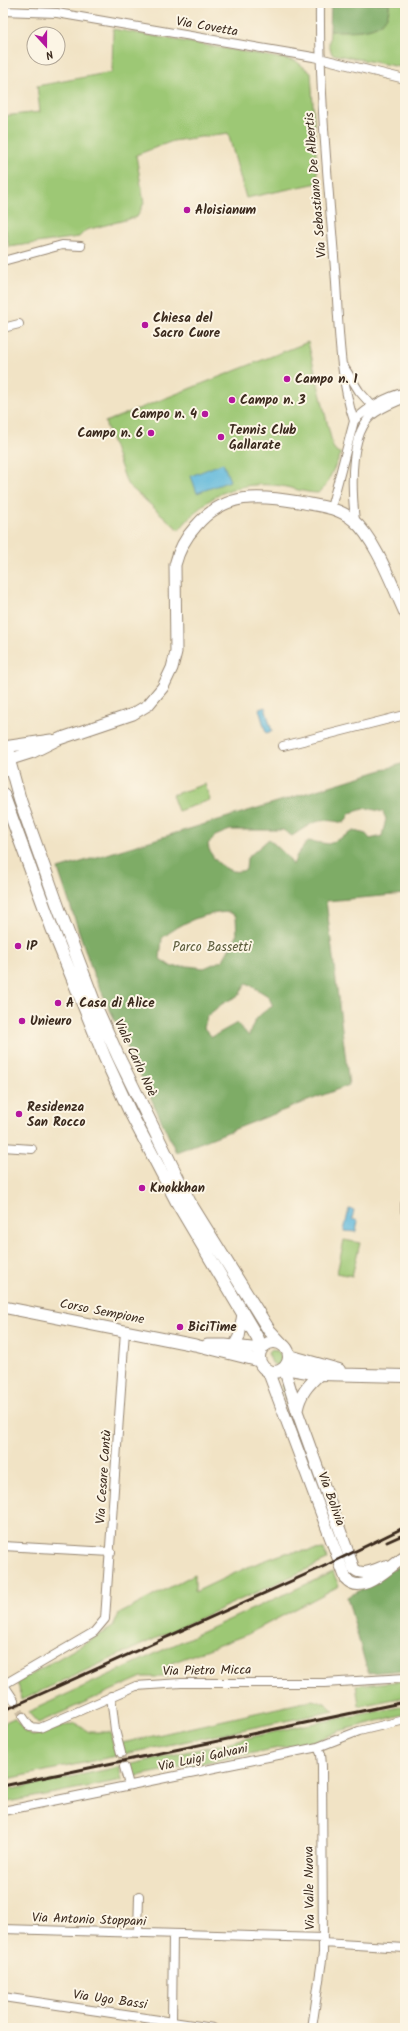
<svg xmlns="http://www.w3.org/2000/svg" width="408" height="2031" font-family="Kalam,sans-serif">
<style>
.green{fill:#9dc875;stroke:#6c794a}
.forest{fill:#7eac66;stroke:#5c6b42;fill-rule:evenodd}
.water{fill:#5eb8db;stroke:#4c717c}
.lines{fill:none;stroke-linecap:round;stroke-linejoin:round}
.street-tunnel{stroke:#cdbea4;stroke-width:8;stroke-dasharray:8 4;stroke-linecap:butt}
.street-casing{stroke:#968672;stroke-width:10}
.secondary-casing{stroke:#968672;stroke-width:13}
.primary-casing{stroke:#968672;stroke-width:14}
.street{stroke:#fff;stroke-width:8}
.secondary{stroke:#fff;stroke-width:11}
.primary{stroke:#fff;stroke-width:12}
.rail{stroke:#3b2a1e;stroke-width:3}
.poi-dot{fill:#b5179e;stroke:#fcf5e5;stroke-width:1.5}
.labels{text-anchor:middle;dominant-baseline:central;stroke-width:4;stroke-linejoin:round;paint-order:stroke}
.street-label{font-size:13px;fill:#3b2a1e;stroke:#fcf5e5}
.poi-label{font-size:13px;font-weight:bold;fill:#3b2a1e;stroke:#fcf5e5;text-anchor:start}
.park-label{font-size:13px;fill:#585938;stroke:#fcf5e5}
</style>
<rect width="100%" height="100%" fill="#fcf5e5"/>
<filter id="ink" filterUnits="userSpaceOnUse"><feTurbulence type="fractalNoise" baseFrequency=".025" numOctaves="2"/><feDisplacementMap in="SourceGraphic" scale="8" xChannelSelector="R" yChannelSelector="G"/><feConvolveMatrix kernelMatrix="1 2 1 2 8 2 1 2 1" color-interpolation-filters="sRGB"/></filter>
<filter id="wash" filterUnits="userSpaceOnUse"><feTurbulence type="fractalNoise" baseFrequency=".012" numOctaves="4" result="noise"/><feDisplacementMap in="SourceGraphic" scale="16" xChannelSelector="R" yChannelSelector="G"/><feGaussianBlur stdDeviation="0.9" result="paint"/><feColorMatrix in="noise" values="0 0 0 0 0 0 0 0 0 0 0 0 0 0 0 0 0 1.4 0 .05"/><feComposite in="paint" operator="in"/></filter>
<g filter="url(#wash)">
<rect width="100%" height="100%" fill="#f1e3c5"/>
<path class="green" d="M389,3H405V68L332,54L329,45L330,31C352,30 391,35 389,3Z
M113,29L296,61L311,73L318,183L246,198L228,133L173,141L136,155L144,203L137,217L86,230L79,237L9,247L3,218V116L40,112L37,86L112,72Z
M308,342L333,447L336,451L341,454L325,487L318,493C303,493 289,486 273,485C230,482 205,498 179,530L127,484L105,422Z
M205,784L210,800L178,811L172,795Z
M344,1240L360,1243L352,1276L337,1273Z
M271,1350L278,1351L282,1357L281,1364L277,1366L272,1363L268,1353Z
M281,1386H285L343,1551L340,1552Z
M324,1549L327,1560L21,1700L18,1682L113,1627L119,1614L195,1574V1592L250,1566L285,1553Z
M333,1572L339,1586L248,1634L169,1664V1677H142L38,1723L28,1712Z
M405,1681V1697L359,1706L356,1685Z
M313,1700L325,1703L334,1711L124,1754L122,1743Z
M405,1706V1714L339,1731L319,1740L132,1777L128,1765L305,1725Z
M14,1718L25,1732L33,1736L75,1723L89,1732H110L116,1756L3,1780V1723Z
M119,1767L122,1780L3,1803V1791Z"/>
<path class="forest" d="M331,3H389C391,35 352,30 330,31Z
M405,763V894L326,901L349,1085L176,1152L93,973L58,869ZM367,808L383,812L386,819L382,836L370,839L366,834L354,831L329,844L308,841L297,855L293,865L287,856L269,839L247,858L246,870C242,871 236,872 233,871C221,868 209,856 208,844L215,836L230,830H283L292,836C314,822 317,817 344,823L350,813ZM229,912L236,916L237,935L223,960L204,968L188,966L172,967L160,959L162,938C183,922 202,913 229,912ZM247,983L268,996L273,1006C259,1014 253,1020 249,1036L237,1023L212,1037L204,1028L207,1016L222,1004L239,995Z
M405,1564V1670L368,1673L347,1597C368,1588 384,1571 405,1564Z"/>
<path class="water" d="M223,463L230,481L197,493L191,476Z
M265,707L272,731L266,733L259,709Z
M349,1209L354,1210L352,1219L358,1221L356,1232L344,1231Z"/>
</g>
<g filter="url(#ink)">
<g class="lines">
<path class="street-tunnel" d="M14,1700L23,1717
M121,1753L124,1767"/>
<defs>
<path id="street" d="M320,3C319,92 328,180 335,269C339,319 338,373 354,421
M3,11L57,13L319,58L405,79
M3,261L62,245L81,246
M3,328L19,324
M344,367L359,391L375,409
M331,508L354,421C368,407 386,397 405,392
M355,521C352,493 348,436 372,415C382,407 394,403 405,398
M283,746L405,715
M3,1147L32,1149
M405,1204V1211
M3,1546L111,1552
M3,1685L94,1632L105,1619L125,1331
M4,1685L14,1700
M111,1696L115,1730L121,1753
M23,1717L30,1727L40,1728L136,1686L181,1683H324L405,1678
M124,1767L129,1785
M3,1811L318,1747L359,1731L405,1720
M3,1929L323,1938
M138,1933L139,1896
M323,1943L405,1948
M3,1997L213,2028
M172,2022L173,1934
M312,2028L323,1953L322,1766L321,1754L318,1747"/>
<path id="secondary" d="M4,747L51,740
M11,759L33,752L59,739L133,714L148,705L163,687L172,668L176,652L175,565C179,549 185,538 196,526C225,492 259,495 299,502C319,506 338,507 353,520C375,538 393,587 405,613
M3,1307L195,1345L259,1361
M207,1345H225L260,1349
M234,1346L239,1337L243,1314
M284,1368L297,1411L354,1569C363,1577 376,1569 385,1566
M268,1371L346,1579C363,1597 389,1566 405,1557
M297,1410C300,1394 308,1385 320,1374"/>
<path id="primary" d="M3,747L8,750L11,759L6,769
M10,764L20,800L60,912L96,1007L118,1056L190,1203L269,1330L281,1343
M3,794L52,928L105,1058L130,1112L178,1204L258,1339L260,1349
M259 1357a15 15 0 1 1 30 0a15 15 0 1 1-30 0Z
M289,1356L339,1370
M284,1368L320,1374L405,1376"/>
</defs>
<use href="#street" class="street-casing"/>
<use href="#secondary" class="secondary-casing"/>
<use href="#primary" class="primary-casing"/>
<use href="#street" class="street"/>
<use href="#secondary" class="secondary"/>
<use href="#primary" class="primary"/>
<path class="rail" d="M387,1542L405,1534
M3,1711L329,1564L405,1527
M3,1786L405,1702"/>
</g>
</g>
<g class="poi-dot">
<circle cx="187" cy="210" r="4"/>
<circle cx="145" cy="325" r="4"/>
<circle cx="287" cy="379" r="4"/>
<circle cx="232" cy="400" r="4"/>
<circle cx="205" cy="414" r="4"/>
<circle cx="151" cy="433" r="4"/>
<circle cx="221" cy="437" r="4"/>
<circle cx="18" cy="946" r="4"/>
<circle cx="58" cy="1003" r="4"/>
<circle cx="22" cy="1021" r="4"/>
<circle cx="19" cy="1114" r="4"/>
<circle cx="142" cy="1188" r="4"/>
<circle cx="180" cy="1327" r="4"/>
</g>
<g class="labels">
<g class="street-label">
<text transform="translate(207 27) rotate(10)">Via Covetta</text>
<text transform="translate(316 185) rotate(-95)">Via Sebastiano De Albertis</text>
<text transform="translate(135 1058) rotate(65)">Viale Carlo Noè</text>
<text transform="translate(102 1312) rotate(11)">Corso Sempione</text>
<text transform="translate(104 1477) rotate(-86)">Via Cesare Cantù</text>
<text transform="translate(331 1499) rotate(70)">Via Bolivia</text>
<text transform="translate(207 1671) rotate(-1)">Via Pietro Micca</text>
<text transform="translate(203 1758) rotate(-12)">Via Luigi Galvani</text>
<text transform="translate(310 1888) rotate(-91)">Via Valle Nuova</text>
<text transform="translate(89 1920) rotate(2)">Via Antonio Stoppani</text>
<text transform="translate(110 2000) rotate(8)">Via Ugo Bassi</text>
</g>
<g class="poi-label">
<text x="195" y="210">Aloisianum</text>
<text x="153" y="318">Chiesa del<tspan x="153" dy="15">Sacro Cuore</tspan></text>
<text x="295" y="379">Campo n. 1</text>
<text x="240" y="400">Campo n. 3</text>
<text x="197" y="414" text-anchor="end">Campo n. 4</text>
<text x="229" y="430">Tennis Club<tspan x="229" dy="15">Gallarate</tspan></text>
<text x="143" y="433" text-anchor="end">Campo n. 6</text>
<text x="26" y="946">IP</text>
<text x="66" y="1003">A Casa di Alice</text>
<text x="30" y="1021">Unieuro</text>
<text x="27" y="1107">Residenza<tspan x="27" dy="15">San Rocco</tspan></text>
<text x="150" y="1188">Knokkhan</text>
<text x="188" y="1327">BiciTime</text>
</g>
<g class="park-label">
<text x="212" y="947">Parco Bassetti</text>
</g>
</g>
<rect width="408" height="2031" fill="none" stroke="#fcf5e5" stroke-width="16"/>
<g transform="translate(46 46) rotate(159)"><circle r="19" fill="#fcf5e5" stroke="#afa495"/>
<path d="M0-3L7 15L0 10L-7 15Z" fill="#b5179e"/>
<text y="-6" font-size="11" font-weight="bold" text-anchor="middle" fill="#3b2a1e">N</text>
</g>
</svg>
